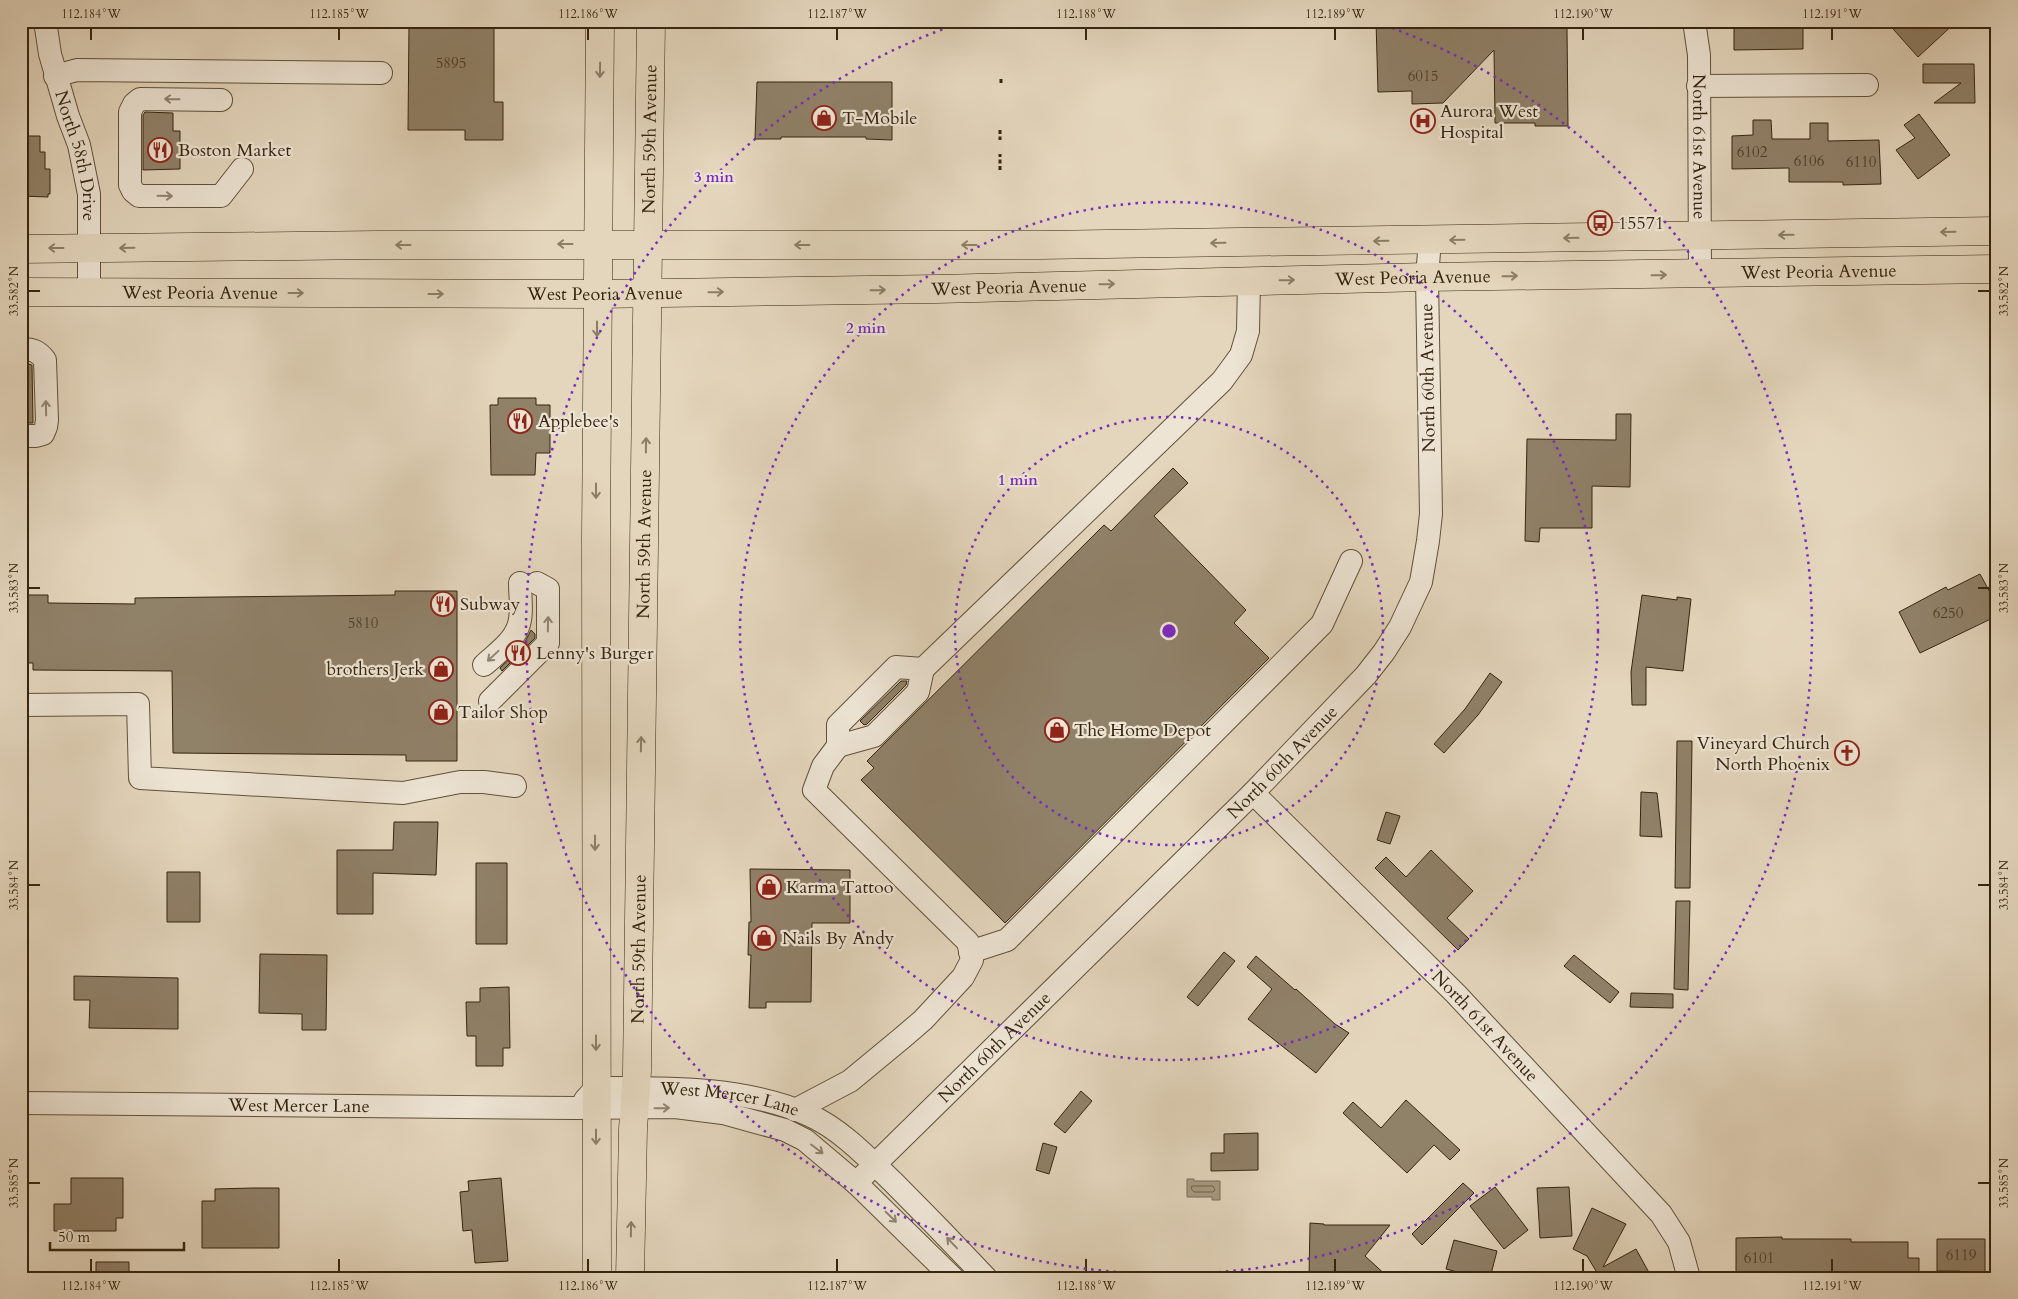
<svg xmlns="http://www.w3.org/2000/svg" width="2018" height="1299" font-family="Cardo,serif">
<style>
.water{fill:#a89a82;stroke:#7a6b54}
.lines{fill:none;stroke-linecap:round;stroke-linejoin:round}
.shore{stroke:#6e6048;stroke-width:1}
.building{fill:#908169;stroke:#35250f}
.minor-casing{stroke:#61513a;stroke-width:24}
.major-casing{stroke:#35250f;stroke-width:29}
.path{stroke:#35250f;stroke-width:3;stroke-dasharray:4 2.5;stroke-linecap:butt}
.minor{stroke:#ede4d4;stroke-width:22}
.major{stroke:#e4d6bd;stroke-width:28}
.oneway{stroke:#8c7e66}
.oneway2{stroke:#918472}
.ticks{fill:none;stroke:#35250f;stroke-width:2}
.ring{fill:none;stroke:#7b2cbf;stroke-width:2.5;stroke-dasharray:2.5 5}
.labels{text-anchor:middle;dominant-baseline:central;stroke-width:4.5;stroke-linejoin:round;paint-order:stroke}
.number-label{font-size:15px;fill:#4c3c26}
.poi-label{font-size:18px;fill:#35250f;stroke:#ede4d4;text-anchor:start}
.street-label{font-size:18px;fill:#35250f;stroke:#ede4d4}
.centre{fill:#7b2cbf;stroke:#ede4d4;stroke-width:2.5}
.ring-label{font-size:15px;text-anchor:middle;font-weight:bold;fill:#7b2cbf;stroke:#ede4d4;stroke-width:4.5;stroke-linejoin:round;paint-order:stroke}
.neatline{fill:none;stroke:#35250f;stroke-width:2}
.ticks-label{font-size:12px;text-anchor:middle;fill:#35250f}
</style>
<rect width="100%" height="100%" fill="#e4d6bd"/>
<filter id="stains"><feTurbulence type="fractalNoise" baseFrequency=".004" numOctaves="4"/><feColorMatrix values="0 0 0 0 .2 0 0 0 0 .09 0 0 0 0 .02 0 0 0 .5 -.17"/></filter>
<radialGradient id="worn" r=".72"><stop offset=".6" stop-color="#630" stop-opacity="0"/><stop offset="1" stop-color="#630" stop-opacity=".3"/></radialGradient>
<path class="water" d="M1187,1179H1194V1181H1220V1200H1212V1197H1187Z"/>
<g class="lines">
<path class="shore" d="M1192,1186H1213L1215,1190L1213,1192H1194L1192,1190Z"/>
</g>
<path class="building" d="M422,21L494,23V102H503V140H465V130H408L409,23H422Z
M1376,21H1482V26L1509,25V28H1567L1568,126H1535V123H1495L1494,50L1443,103L1412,104V91L1378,92Z
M1734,21H1803V49L1734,50Z
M1886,21H1957L1918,57Z
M1923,64H1974L1975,103H1934L1961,83H1923Z
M757,82H892V140L866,139V137H781V139H755Z
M145,112L173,113V131H180V169L143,170V115Z
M1919,114L1950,155L1918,179L1896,150L1915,138L1904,125Z
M1753,120H1771L1772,139H1810V123H1828V141L1879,140L1881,184L1843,185V182H1789V168L1732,169V136L1753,135Z
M21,136H40V152H45V169H50V194H48V197L21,196Z
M21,362L32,365L33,423H21Z
M498,398H536V405H550V453H536L535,475H491L490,405H498Z
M1616,414H1631L1630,487L1592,486V528H1540L1539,542L1525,541L1527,439L1616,440Z
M1173,468L1188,483L1154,516L1246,610L1234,623L1269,658L1005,923L861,780L874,768L867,761L1104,525L1111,531Z
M1980,574L1997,605V616L1920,653L1899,612L1946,587L1948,590Z
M395,591H457V761H406V755L173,753L172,671L33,670V663H21V595H48V603L135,604V598L395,595Z
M1642,595L1677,600V597L1691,599L1683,671L1646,667V705H1632L1631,672Z
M531,630L535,634V638L502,671L500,668L523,646Z
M1490,673L1502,682L1478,715L1444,753L1434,744L1465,709Z
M901,681H907L906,685L867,724L864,725L860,721Z
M1677,741H1692L1690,888H1675Z
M1641,792L1657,793L1662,837L1640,836Z
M1386,812L1400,816L1390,844L1377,840Z
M394,822H438L436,875L373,873V914H337V850H393Z
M1431,850L1473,891L1447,918L1469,939L1458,950L1375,868L1386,857L1406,877Z
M476,863H507V944H476Z
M750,869L850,870V923H812L811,1002H766V1008H749L751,955H748L749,922H751Z
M167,872H200V922H167Z
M1676,901H1690L1688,990L1674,989Z
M1224,952L1235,961L1198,1006L1187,997Z
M260,954L327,955L326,1030H302V1014L259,1013Z
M1574,955L1619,992L1610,1003L1564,966Z
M1256,956L1295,990L1296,989L1335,1024L1349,1033L1316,1073L1248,1019L1272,989L1247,967Z
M74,976L178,978V1029L89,1028L90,1000H74Z
M509,987L510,1048H503V1066H476V1036H467L466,1002H480V988Z
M1631,993L1673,994V1008L1630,1007Z
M1081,1091L1092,1101L1065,1133L1054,1124Z
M1406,1100L1460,1150L1450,1160L1434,1145L1407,1173L1343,1113L1353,1102L1381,1128Z
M1258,1133V1170L1211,1171V1153H1224V1134Z
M1043,1143L1057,1147L1049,1174L1036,1170Z
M71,1178H123V1218H116V1231H54V1204H71Z
M501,1178L508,1261L475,1263L472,1230L463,1231L460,1192L469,1191L468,1181Z
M1463,1183L1474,1193L1422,1245L1412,1234Z
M1495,1187L1528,1230L1504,1249L1470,1206Z
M1569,1187L1572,1236L1540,1238L1537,1188Z
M253,1188H279V1248H202V1201H215V1189Z
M1592,1208L1626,1224L1603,1267L1636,1249L1652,1278H1584L1596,1271L1587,1256L1573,1249Z
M1310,1223L1324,1224V1225H1390L1365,1256L1389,1278H1309Z
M1782,1237V1239H1851V1242H1908V1258H1919V1278H1736V1238Z
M1937,1239H1985V1278H1960V1271H1937Z
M1454,1240L1497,1251L1490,1278H1480L1446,1269Z
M96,1262H129V1276L96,1277Z"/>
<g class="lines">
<defs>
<g id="minor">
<path id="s1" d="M45,21L50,54L68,116L79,145L89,194V292"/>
<path id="s2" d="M1694,21L1699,55L1700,274"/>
<path d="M55,76L77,70L381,73"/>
<path d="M1698,86L1867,85"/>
<path d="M221,100L140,99L134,104L130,112V185L133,191L139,196H221L242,169"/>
<path d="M21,349C33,349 38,351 45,360L47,420L46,427L43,434L36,436H21"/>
<path d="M484,665C496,654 513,642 518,627C523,615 520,596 520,583"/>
<path d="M490,701L548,643V589L537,583"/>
<path d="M21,705L138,704L140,778L403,793L460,782H484L515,786"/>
<path d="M838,746L874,736L918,692L923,669"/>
<path id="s3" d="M1253,793L1456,994L1661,1214L1679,1242L1689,1278"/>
<path d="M970,952L1007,940L1322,624L1351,561"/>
<path id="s4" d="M585,1100L596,1088C667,1088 743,1086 809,1115C841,1129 869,1159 894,1183C925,1214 956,1246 986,1278"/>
<path id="s5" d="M21,1103L576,1108L675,1107L723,1113L785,1130L805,1140L856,1183L953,1278"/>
<path d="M795,1110L850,1081L902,1038L923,1020L963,977L972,960L968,942L814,790L823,766L838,746V725L896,667L923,669L1222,381L1241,355L1248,331L1249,281"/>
<path id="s6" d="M856,1183L1253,793L1366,675L1384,652L1400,627L1421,582L1428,541L1431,514L1427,277L1430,240"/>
</g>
<g id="major">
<path d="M21,249L377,245H1040L1997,231"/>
<path id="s7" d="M21,292L597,294L937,289L1427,277L1997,269"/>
<path d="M597,1278L596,537L600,21"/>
<path id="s8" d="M630,1278L633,1129L637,1071L651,21"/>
</g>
</defs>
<use href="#minor" class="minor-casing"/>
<use href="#major" class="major-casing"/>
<path class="path" d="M1001,83V77
M1000,130V140
M1000,170V154"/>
<use href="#minor" class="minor"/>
<use href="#major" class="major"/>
</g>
<defs><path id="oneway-shaft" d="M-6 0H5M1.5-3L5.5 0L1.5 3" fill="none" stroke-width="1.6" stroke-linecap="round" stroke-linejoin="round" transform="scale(1.25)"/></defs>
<g class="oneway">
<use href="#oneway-shaft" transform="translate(600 70) rotate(91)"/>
<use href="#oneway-shaft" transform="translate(1948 232) rotate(179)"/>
<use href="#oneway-shaft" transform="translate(1786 235) rotate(179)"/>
<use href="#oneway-shaft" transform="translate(1571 238) rotate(179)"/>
<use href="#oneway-shaft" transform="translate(1457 240) rotate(179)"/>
<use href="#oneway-shaft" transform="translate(1381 241) rotate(179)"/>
<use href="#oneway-shaft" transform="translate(1218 243) rotate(179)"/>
<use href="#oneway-shaft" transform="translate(565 244) rotate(-180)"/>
<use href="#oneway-shaft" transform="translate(403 245) rotate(180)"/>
<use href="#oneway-shaft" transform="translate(802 245) rotate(180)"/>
<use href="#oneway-shaft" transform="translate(969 245) rotate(180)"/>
<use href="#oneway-shaft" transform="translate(56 248) rotate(180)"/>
<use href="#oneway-shaft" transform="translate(127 248) rotate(179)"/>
<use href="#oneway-shaft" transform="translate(1659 275) rotate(-1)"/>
<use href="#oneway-shaft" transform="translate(1510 276) rotate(-1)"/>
<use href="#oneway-shaft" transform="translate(1287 280) rotate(-1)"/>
<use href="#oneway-shaft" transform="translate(1107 284) rotate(-1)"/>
<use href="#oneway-shaft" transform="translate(878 290) rotate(-1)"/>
<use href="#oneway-shaft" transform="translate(716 292) rotate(-1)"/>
<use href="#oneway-shaft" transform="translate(296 293)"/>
<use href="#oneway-shaft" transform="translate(436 294)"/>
<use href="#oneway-shaft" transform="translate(597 329) rotate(90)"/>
<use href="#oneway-shaft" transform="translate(646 445) rotate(-89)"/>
<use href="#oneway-shaft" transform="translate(596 491) rotate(90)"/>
<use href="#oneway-shaft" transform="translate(641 744) rotate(-89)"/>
<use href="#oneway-shaft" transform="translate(595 843) rotate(90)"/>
<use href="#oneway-shaft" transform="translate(596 1043) rotate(90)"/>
<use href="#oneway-shaft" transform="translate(596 1137) rotate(90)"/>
<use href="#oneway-shaft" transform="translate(631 1229) rotate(-89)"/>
</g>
<g class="oneway2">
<use href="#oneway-shaft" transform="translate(172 99) rotate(-179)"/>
<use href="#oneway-shaft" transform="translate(165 196) rotate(1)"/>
<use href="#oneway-shaft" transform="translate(46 408) rotate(-91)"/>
<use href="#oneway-shaft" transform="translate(548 624) rotate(-89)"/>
<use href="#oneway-shaft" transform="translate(493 656) rotate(137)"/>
<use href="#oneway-shaft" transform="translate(662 1108) rotate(-1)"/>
<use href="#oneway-shaft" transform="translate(817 1149) rotate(37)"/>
<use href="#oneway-shaft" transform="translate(891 1217) rotate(44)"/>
<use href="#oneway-shaft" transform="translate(952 1243) rotate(-134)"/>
</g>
<path class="ticks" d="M91,28V40M339,28V40M588,28V40M837,28V40M1086,28V40M1335,28V40M1583,28V40M1832,28V40M28,291H40M1978,291H1990M28,588H40M1978,588H1990M28,885H40M1978,885H1990M28,1183H40M1978,1183H1990M91,1259V1272M339,1259V1272M588,1259V1272M837,1259V1272M1086,1259V1272M1335,1259V1272M1583,1259V1272M1832,1259V1272"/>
<g class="ring">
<circle cx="1169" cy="631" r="214"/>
<circle cx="1169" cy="631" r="429"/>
<path d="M1378 23A643 643 0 1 1 960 23"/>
</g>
<defs>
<symbol id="shop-ring" viewBox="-11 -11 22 22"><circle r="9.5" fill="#ede4d4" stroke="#8f2418" stroke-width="1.5"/><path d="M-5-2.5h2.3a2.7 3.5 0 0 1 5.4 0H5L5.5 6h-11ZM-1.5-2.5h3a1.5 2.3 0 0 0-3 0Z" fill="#8f2418"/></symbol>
<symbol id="hospital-ring" viewBox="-11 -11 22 22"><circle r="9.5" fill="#ede4d4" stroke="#8f2418" stroke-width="1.5"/><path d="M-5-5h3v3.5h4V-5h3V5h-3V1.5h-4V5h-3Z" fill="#8f2418"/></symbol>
<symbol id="restaurant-ring" viewBox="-11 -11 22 22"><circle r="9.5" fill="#ede4d4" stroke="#8f2418" stroke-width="1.5"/><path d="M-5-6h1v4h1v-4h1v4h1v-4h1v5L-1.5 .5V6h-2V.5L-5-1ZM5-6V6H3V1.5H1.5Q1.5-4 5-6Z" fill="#8f2418"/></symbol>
<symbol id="bus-ring" viewBox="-11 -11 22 22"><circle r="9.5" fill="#ede4d4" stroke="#8f2418" stroke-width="1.5"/><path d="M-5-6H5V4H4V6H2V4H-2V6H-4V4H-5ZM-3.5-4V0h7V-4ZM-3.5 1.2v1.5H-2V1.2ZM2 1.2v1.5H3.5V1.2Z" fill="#8f2418"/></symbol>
<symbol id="church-ring" viewBox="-11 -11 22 22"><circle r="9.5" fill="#ede4d4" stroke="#8f2418" stroke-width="1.5"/><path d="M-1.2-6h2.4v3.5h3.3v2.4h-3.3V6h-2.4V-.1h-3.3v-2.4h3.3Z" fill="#8f2418"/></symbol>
</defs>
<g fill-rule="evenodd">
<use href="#shop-ring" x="810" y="104" width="28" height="28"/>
<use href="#hospital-ring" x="1409" y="107" width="28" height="28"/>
<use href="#restaurant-ring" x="146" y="136" width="28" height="28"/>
<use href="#bus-ring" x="1586" y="209" width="28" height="28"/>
<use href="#restaurant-ring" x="506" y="407" width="28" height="28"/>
<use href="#restaurant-ring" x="429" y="590" width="28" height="28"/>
<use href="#restaurant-ring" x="504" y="639" width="28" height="28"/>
<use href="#shop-ring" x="427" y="655" width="28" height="28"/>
<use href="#shop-ring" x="427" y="698" width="28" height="28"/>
<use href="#shop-ring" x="1043" y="716" width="28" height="28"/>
<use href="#church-ring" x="1833" y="739" width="28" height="28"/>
<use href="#shop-ring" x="755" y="873" width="28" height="28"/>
<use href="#shop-ring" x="750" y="924" width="28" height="28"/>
</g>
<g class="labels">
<g class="number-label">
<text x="451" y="63">5895</text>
<text x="1423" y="76">6015</text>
<text x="1752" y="152">6102</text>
<text x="1809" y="161">6106</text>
<text x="1861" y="162">6110</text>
<text x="1948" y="613">6250</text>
<text x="363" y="623">5810</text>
<text x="1961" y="1255">6119</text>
<text x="1759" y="1258">6101</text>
</g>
<g class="poi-label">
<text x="1440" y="111">Aurora West<tspan x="1440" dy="21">Hospital</tspan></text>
<text x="842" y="118">T-Mobile</text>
<text x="178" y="150">Boston Market</text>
<text x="1618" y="223">15571</text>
<text x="538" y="421">Applebee's</text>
<text x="460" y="604">Subway</text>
<text x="536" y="653">Lenny's Burger</text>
<text x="424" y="669" text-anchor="end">brothers Jerk</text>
<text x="458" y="712">Tailor Shop</text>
<text x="1074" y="730">The Home Depot</text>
<text x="1830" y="743" text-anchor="end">Vineyard Church<tspan x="1830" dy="21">North Phoenix</tspan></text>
<text x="786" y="887">Karma Tattoo</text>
<text x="782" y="938">Nails By Andy</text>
</g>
<g class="street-label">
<text stroke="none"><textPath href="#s8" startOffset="1139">North 59th Avenue</textPath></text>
<text stroke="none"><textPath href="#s2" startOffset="126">North 61st Avenue</textPath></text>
<text stroke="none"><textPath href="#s1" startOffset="139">North 58th Drive</textPath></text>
<text stroke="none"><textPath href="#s7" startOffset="1798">West Peoria Avenue</textPath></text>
<text stroke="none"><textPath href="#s7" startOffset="1392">West Peoria Avenue</textPath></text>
<text stroke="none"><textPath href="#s7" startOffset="988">West Peoria Avenue</textPath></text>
<text stroke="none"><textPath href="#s7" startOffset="179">West Peoria Avenue</textPath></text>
<text stroke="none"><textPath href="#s7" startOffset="584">West Peoria Avenue</textPath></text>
<text transform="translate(1428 378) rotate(-91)">North 60th Avenue</text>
<text stroke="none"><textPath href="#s8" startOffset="734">North 59th Avenue</textPath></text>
<text stroke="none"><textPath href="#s6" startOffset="599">North 60th Avenue</textPath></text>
<text stroke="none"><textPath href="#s8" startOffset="329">North 59th Avenue</textPath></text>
<text stroke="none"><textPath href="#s3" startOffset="329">North 61st Avenue</textPath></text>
<text stroke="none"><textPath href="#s6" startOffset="194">North 60th Avenue</textPath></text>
<text stroke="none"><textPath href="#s4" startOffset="151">West Mercer Lane</textPath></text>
<text stroke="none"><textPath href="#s5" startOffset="278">West Mercer Lane</textPath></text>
</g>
</g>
<circle cx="1169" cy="631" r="8" class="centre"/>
<g class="ring-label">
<text x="714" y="182">3 min</text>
<text x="866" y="333">2 min</text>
<text x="1018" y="485">1 min</text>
</g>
<rect width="2018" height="1299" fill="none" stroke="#e4d6bd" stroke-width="55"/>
<path d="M50 1242v8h134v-8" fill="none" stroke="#35250f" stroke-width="2.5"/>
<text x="58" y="1242" font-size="15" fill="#35250f" stroke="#ede4d4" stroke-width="4" paint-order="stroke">50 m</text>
<rect x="28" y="28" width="1962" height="1244" class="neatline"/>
<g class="ticks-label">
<text x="91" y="18">112.184°W</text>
<text x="339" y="18">112.185°W</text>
<text x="588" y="18">112.186°W</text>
<text x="837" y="18">112.187°W</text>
<text x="1086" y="18">112.188°W</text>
<text x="1335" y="18">112.189°W</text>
<text x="1583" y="18">112.190°W</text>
<text x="1832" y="18">112.191°W</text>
<text transform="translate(2004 291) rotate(-90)" y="4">33.582°N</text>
<text transform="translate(14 291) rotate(-90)" y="4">33.582°N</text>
<text transform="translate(2004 588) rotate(-90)" y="4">33.583°N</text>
<text transform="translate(14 588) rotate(-90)" y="4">33.583°N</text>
<text transform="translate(2004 885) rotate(-90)" y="4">33.584°N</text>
<text transform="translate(14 885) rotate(-90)" y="4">33.584°N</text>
<text transform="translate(2004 1183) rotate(-90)" y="4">33.585°N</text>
<text transform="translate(14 1183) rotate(-90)" y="4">33.585°N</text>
<text x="91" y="1290">112.184°W</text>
<text x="339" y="1290">112.185°W</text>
<text x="588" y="1290">112.186°W</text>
<text x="837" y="1290">112.187°W</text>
<text x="1086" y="1290">112.188°W</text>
<text x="1335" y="1290">112.189°W</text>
<text x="1583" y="1290">112.190°W</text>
<text x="1832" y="1290">112.191°W</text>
</g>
<rect width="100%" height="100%" filter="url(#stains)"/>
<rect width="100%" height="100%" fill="url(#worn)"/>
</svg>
